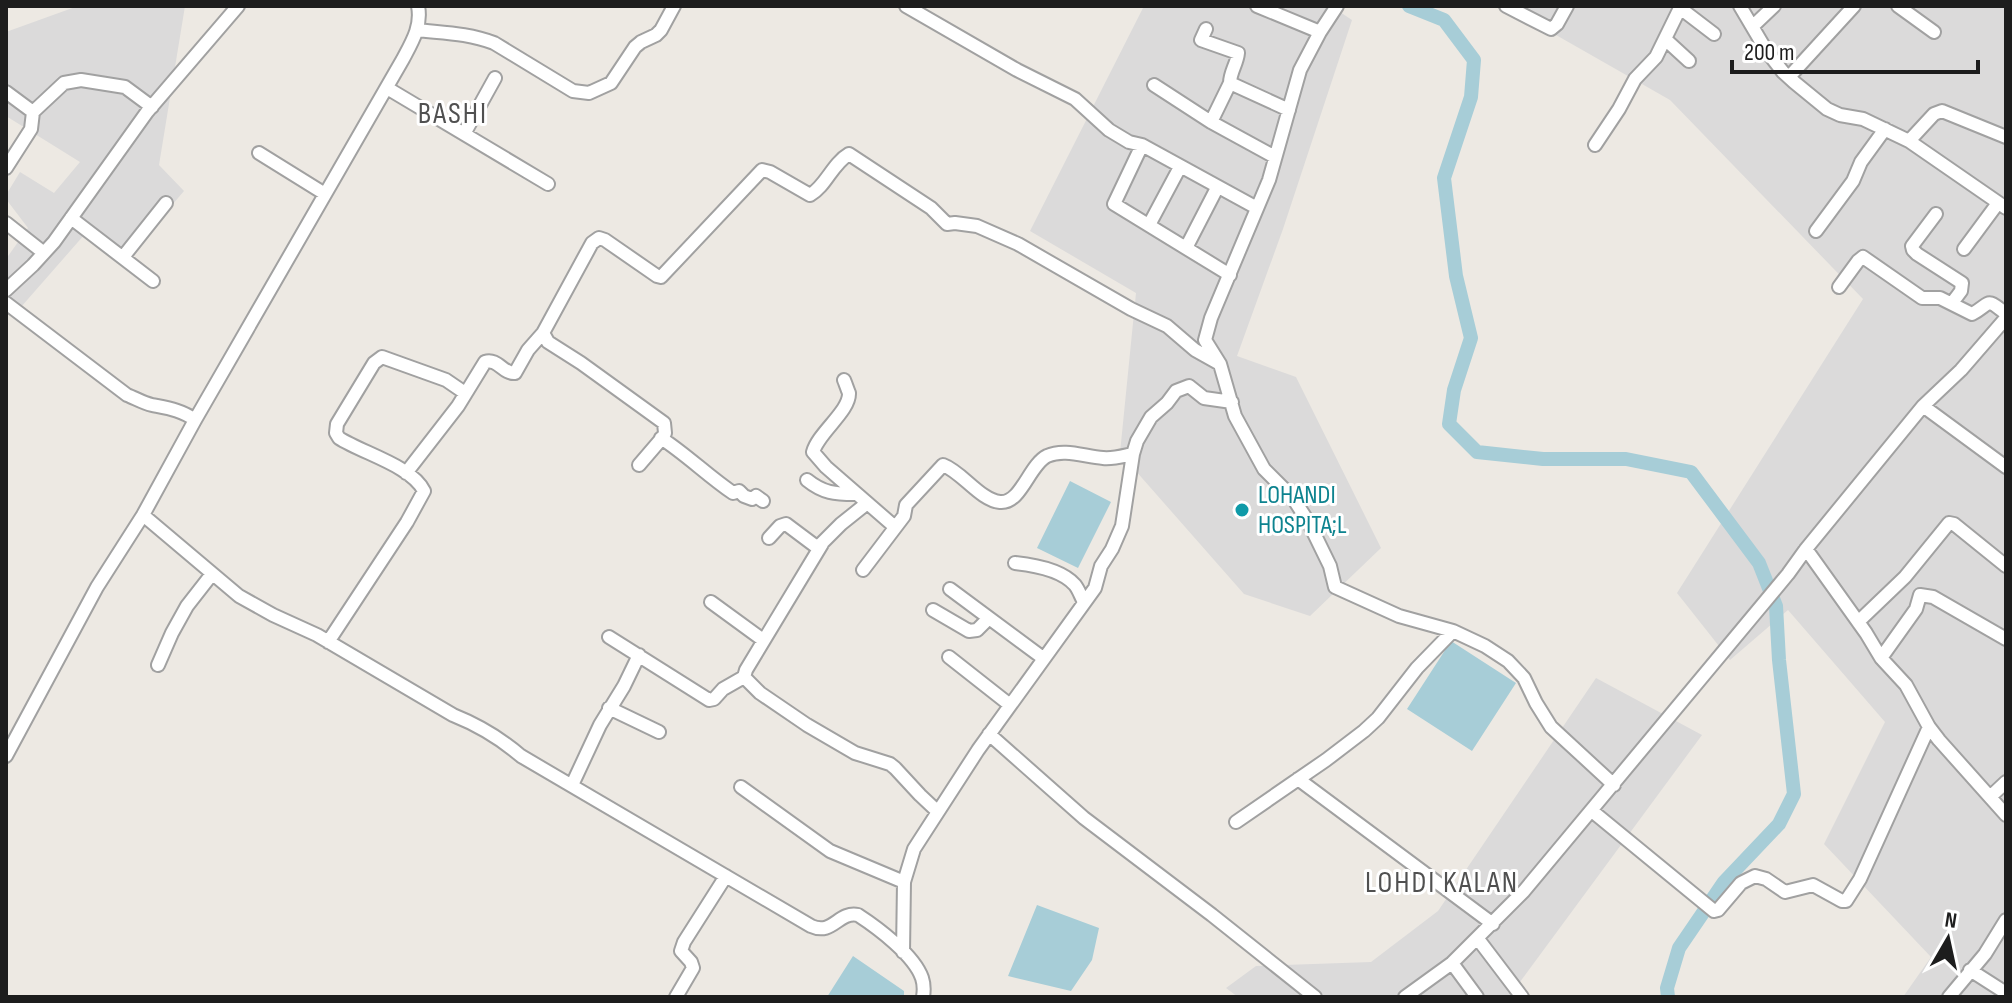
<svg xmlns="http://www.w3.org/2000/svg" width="2012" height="1003" font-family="'Sofia Sans Condensed',sans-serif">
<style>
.residential{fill:#dbdada}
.water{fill:#a7cdd7}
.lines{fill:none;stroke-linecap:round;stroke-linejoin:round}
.river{stroke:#a7cdd7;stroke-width:14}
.minor-casing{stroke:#a1a1a1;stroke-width:16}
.minor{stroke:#fff;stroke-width:12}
.culture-dot{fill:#0f9aa8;stroke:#fff;stroke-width:3}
.labels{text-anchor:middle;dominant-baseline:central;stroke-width:6;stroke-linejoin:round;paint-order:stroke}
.culture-label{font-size:26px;fill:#0d838f;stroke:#fff;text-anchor:start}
.quarter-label{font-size:30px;letter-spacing:2px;fill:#505050;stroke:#fff}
</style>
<rect width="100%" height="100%" fill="#ede9e3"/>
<path class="residential" d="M78,6H185L159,165L184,191L125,260L92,226L21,307L6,302V259L28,228L6,199V195L20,172L54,193L80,162L6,116V32Z
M1144,6H1331L1352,20L1283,229L1237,356L1296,377L1381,548L1310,616L1244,594L1120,453L1136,293L1030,231Z
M1505,6H2006V997H1903L1931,957L1824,844L1885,722L1788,610L1730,660L1677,593L1863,299L1670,100Z
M1596,678L1702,735L1517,986L1525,997H1238L1226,988L1256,966L1371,962L1438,911Z"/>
<path class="water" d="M1070,481L1111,502L1078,568L1037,548Z
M1451,641L1516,683L1472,751L1407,709Z
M1037,905L1099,928L1092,960L1071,991L1008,976Z
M853,956L904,991V997H827Z"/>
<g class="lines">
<path class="river" d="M1409,6L1444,20L1474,60L1471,97L1444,178L1456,276L1471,338L1454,390L1449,424L1477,452L1543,459H1626L1691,472L1759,563L1776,606L1779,660L1794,794L1779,824L1724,882L1679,948L1667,988L1668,997"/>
<defs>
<path id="minor" d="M906,6L1017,70L1075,99L1109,130L1129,142L1142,145L1257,208
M1257,6L1320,32
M1337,6L1320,32L1300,70L1269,180L1211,318L1205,340L1220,364L1235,416L1264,469L1293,498L1309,523L1330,566L1335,587L1399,616L1453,631L1485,646L1508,661L1524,678L1536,703L1551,727L1614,785
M1506,6L1551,29L1557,24L1567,6
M1740,6L1766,50L1783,72L1794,82L1827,109L1840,115L1863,119L1909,141L2006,208
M1898,6L1934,32
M1680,8L1714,34
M1753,26L1774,6
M1206,29L1201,40L1238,53C1237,64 1230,72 1230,83L1211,122
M417,30C444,33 468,33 494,43L573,91L589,93L611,83L635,47L641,42L656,35L661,30L674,6
M1665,39L1689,61
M1789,77L1854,6
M1230,83L1289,110
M1154,85L1211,122L1275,157
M387,88L548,184
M6,92L33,112
M464,134L495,78
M1909,141L1934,114L1942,111L2006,137
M1142,145L1114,204L1230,275
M1595,145L1619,109L1635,79L1656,57L1681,6
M259,153L325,194
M6,168L31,129L33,112L64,83L81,80L125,87L152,107
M1936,214L1912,246L1913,250L1917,254L1962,283L1961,291L1952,303
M71,218L153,281
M6,223L44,253
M1149,225L1180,167
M1816,231L1853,181L1861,162L1885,129
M1186,248L1217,188
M1964,249L1998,203
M123,257L166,203
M1839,287L1858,261L1863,257L1922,298H1940L1972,314C1991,304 1985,296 2006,314
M6,290L33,265L54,242L147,112L238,6
M6,303L127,395C135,398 143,403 152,405C167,408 182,410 195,420
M844,380C845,382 848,391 849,393C850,411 818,433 813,452L826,467L895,527
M1923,406L2006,467
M661,438C687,455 708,476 733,493L739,491L744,496L752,499L756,496L763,501
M639,465L663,437L665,433L664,423L581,363L548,342L543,333L592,243L599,238L605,240L657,276L661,277L762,170L770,172L810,195C826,186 832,164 849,154L931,208L947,224L955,223L977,226L1018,244L1131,309L1167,326L1195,350L1220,364
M406,473L458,406L485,362C498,358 503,374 515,373L528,350L543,333
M807,480C823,493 835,494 855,494
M143,515L239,596L273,615L317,635L453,715C478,725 500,738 521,756L811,926C833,936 838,911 858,915C878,928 914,955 922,978C924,984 924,991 923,997
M769,538L780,526L786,524L814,545L819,546L841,524L866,504
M822,544L746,670L744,677L760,693L807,725L855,753L890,764L895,768L920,795L937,811
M1806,549L1866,633L1881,658L1906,685L1929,727L1939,740L2006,815
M1015,563C1034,565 1062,570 1075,585C1079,590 1081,597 1084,602
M863,570L904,516L906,505L943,465C962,472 980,500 1000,502C1021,504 1029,465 1047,456C1065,448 1085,457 1103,458C1114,459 1123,456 1133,454
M950,589L1043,658
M711,602L763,640
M933,610L969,631L977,630L989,618
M1858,622L1905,577L1949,523L1954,524L2006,566
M609,637L709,700L714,699L723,689L744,677
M328,642L407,522L424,491C412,466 362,453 339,438L336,433L337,424L374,363L382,357L446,380L465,393
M949,657L1010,705
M1881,658L1916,609L1920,595L1933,597L2006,639
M158,665L172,633L187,606L212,574
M609,708L659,732
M989,734L1084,818L1212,915L1315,997
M6,756L97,587L143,515L195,420L403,59C412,42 422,26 418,6
M1298,779L1493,924
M572,785L600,725L624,686L639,655
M741,787L830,851L904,882
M1990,797L2006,782
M1592,811L1714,911L1718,910L1741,883L1755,876L1766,879L1785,892L1813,885L1842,901H1846L1860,879L1929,727
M1236,822L1326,760L1364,731L1378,718L1417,668L1453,631
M1478,939L1522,997
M903,952L904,882L914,849L978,750L1095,588L1101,566L1112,549L1122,526L1133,454L1137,441L1151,417L1167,403L1176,391L1189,386L1204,398L1232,402
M1452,963L1477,997
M1970,970L2006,993
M676,997L693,968L691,962L681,951L684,942L726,876
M1405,997L1452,963L1524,891L1788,574L1806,549L1923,406L1961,370L2006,318
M1949,997L1985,954L2006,920"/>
</defs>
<use href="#minor" class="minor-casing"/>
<use href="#minor" class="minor"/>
</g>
<circle class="culture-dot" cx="1242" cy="510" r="8"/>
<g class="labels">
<g class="culture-label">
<text x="1258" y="495">LOHANDI<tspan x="1258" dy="30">HOSPITA;L</tspan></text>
</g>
<g class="quarter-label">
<text x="453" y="114">BASHI</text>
<text x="1442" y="883">LOHDI KALAN</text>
</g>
</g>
<rect width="2012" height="1003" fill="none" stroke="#1d1d1d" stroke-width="16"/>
<g transform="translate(1948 939) rotate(9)" stroke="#ffffff" stroke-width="6" paint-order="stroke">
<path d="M0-6L14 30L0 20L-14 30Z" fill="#1d1d1d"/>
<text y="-12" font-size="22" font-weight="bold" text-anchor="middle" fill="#1d1d1d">N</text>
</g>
<path d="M1732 60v12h246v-12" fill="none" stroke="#1d1d1d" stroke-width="4"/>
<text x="1744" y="60" font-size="24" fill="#1d1d1d" stroke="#ffffff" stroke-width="6" paint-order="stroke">200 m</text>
</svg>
